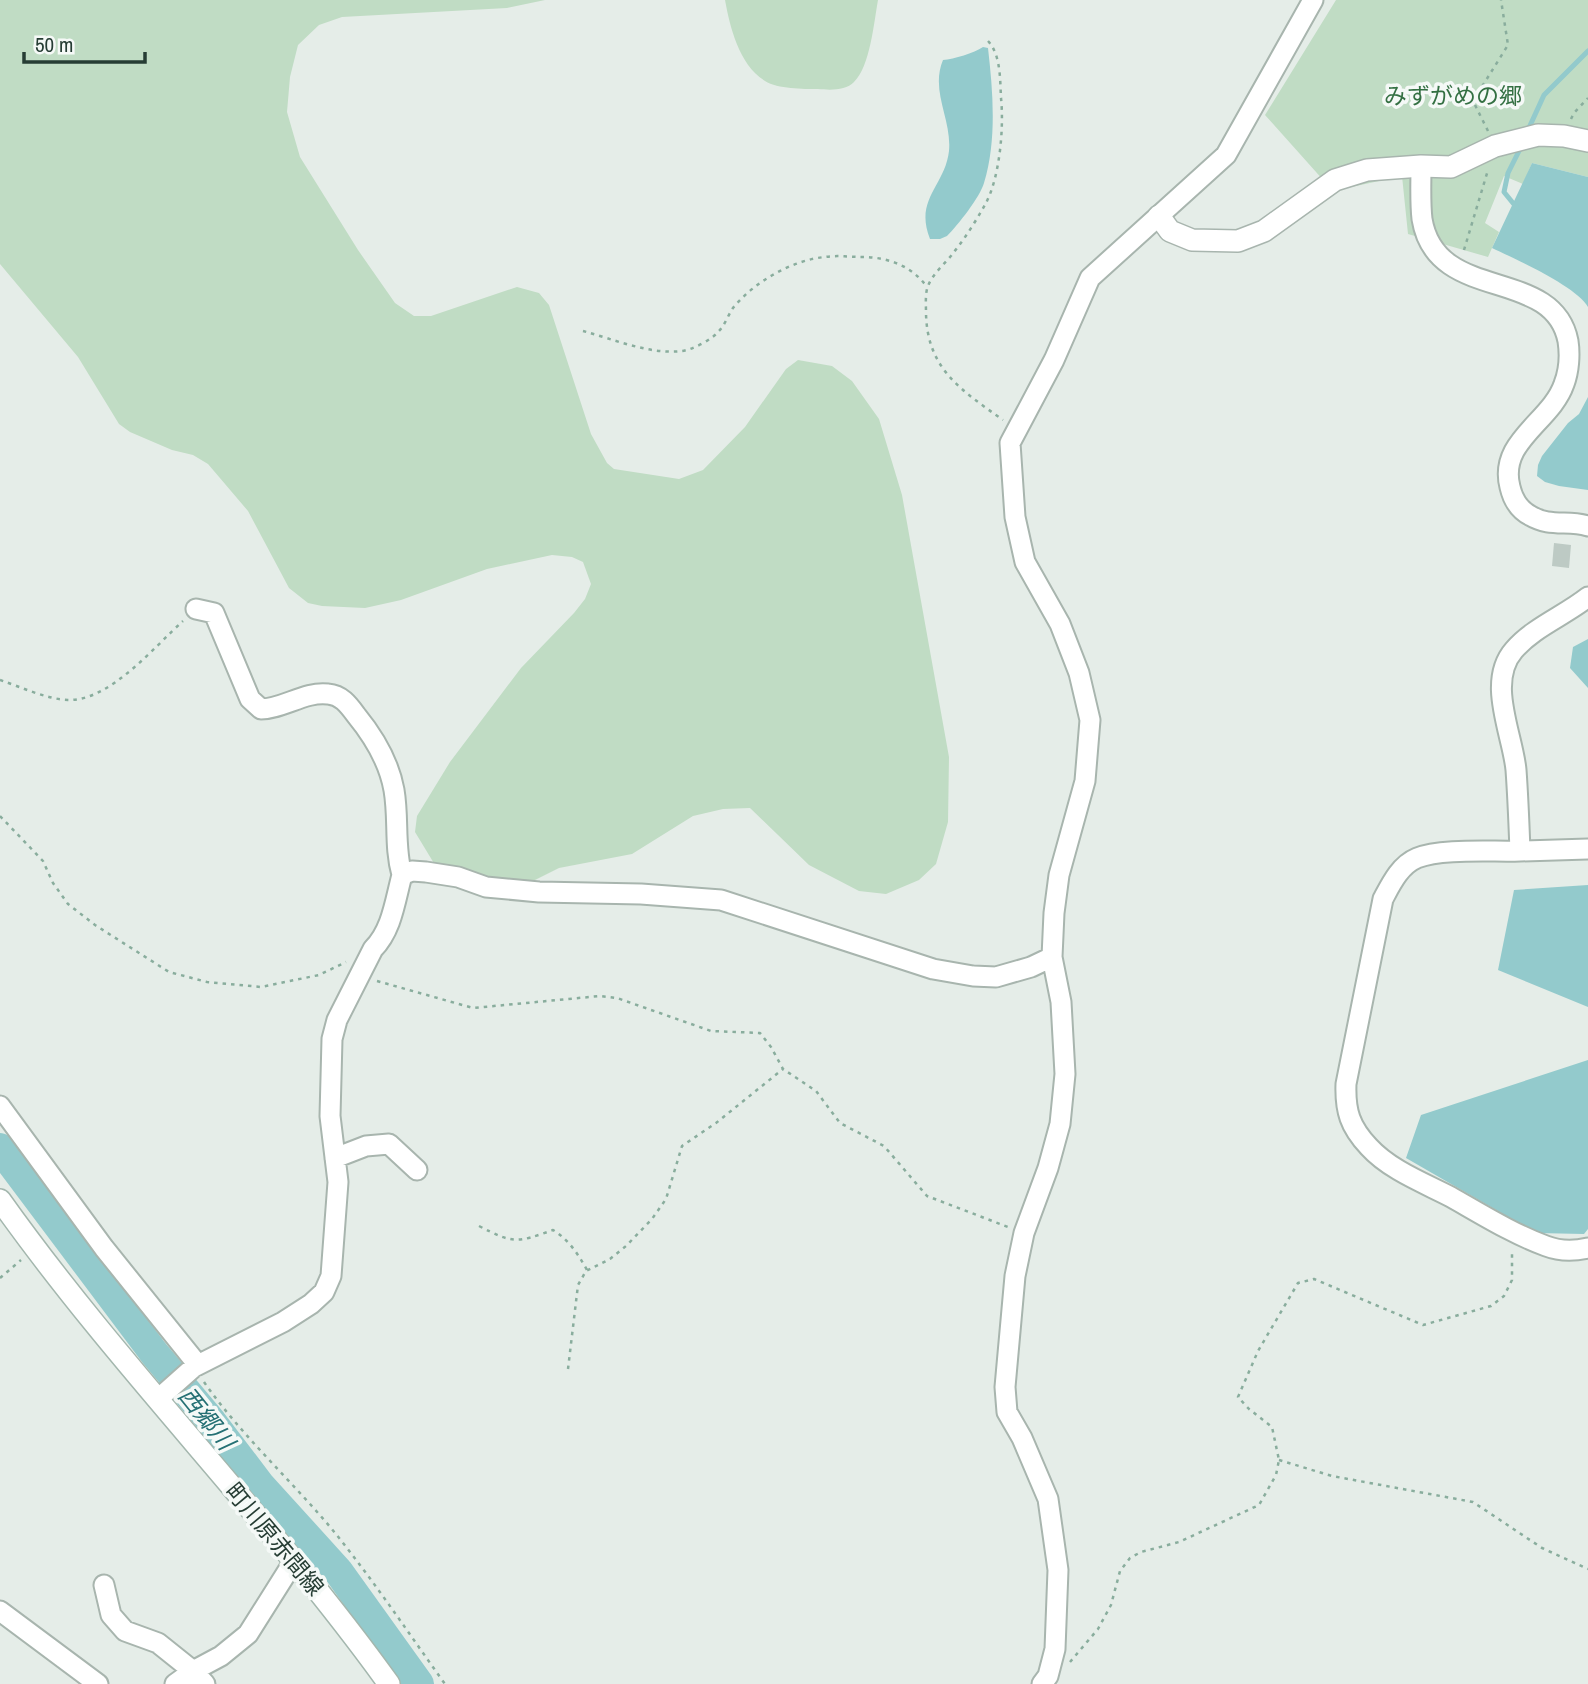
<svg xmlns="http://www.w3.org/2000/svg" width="1588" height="1684" font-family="'Archivo Narrow','Noto Sans JP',sans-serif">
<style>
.green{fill:#c0dcc4}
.water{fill:#93cacc}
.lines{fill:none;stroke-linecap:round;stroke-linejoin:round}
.stream{stroke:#93cacc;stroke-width:5}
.river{stroke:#93cacc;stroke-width:30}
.building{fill:#bdcac4}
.minor-casing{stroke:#a8b5ae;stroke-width:23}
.tertiary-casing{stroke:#a8b5ae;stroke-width:24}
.secondary-casing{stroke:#a4b7ae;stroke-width:24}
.path{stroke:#89ad9d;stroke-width:2.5;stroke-dasharray:3.5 5;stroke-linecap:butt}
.minor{stroke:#fff;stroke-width:19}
.tertiary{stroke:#fff;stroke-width:21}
.secondary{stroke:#fff;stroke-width:21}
.labels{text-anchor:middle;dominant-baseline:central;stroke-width:7;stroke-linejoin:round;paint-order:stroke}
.park-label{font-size:23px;fill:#347043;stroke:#f5f9f7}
.street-label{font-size:23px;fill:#263d34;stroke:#f5f9f7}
.water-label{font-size:24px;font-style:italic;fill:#257074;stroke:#f5f9f7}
</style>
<rect width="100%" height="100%" fill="#e5ede8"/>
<path class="green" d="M0,0H545L507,8L342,17L319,25L298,45L290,77L287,112L300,157L358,250L395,303L414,316H431L517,287L539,293L549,305L591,434L607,463L614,469L679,479L703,470L745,427L786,369L798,360L832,366L852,381L879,419L902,495L949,757L948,822L936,864L919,880L886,894L859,891L809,865L750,808L723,809L693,816L632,854L559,868L513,891L435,865L415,832L417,816L450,762L521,668L574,613L585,599L591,584L583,562L572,557L552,555L487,569L401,600L365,608L322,606L308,603L289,588L248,511L208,464L193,455L172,450L130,432L119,424L78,357L0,264Z
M725,0H878C874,22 870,67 854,82C846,91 829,90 818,89C803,89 778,89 765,81C739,65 730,27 725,0Z
M1336,0H1588V177L1532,163L1523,184L1504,176L1485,223L1499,232L1488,257L1408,234L1402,176L1333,191L1265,115Z"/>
<path class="water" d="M983,47L988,48C993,92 997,140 984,183C980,197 958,225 947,236L940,239H930C914,199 945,186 949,151C952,119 930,91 943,60C954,59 974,53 983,47Z
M1532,163L1588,177V307C1576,286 1515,259 1492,248Z
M1588,397V490L1559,486L1545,482L1537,476L1538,465L1542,456L1568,423L1579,414Z
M1588,639V688L1570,668L1573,647Z
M1588,885V1007L1498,970L1514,890Z
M1588,1060V1229L1584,1234L1536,1233L1406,1158L1421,1115Z"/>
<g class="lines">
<path class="stream" d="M1528,130L1544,95L1588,51
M1517,208L1504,192L1508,173L1521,147"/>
<path class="river" d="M0,1148L154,1353L212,1422L260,1485L338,1571L419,1684"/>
</g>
<path class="building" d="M1554,543L1571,545L1569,568L1552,566Z"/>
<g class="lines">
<defs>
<path id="minor" d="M1421,166C1421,183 1420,202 1422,219C1436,305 1553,265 1568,341C1570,354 1569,371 1564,384C1551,422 1498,441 1510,487C1513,500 1519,510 1531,516C1549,527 1569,520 1588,526
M1588,597C1564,616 1534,627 1514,650C1486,682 1513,735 1516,770C1518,797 1519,824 1520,851L1588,849
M196,609L214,613L250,699L261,709C283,709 305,691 328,694C341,695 348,704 356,715C374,737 389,762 394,790C399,819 394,847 402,875
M1520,851C1493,852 1441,848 1417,858C1400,865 1391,884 1383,899L1346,1084C1345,1111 1350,1127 1369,1147C1390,1170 1424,1183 1451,1197C1481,1214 1513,1234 1546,1246C1559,1251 1575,1251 1588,1248
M0,1106L104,1248L198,1365
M335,1158L366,1146L389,1144L417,1170
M158,1399L194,1367L283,1322L311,1304L324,1292L331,1276L338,1182L330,1116L332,1039L337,1020L373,949C392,930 395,901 402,875L412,871L426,872L458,877L486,887L539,892L641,894L721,900L933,969L973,976L996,977L1031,967L1052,957
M104,1585L111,1615L125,1631L158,1643L193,1671L205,1684
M0,1611L98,1684
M175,1684L193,1671L221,1656L248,1634L294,1561
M1042,1684L1048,1676L1055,1649L1058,1570L1048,1499L1022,1438L1007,1412L1005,1387L1015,1276L1024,1233L1048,1168L1060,1124L1065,1074L1061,1002L1052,957L1054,913L1059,875L1085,781L1090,720L1079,673L1060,624L1025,562L1015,517L1010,443L1054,360L1090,278L1226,155L1313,0"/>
<path id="tertiary" d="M1159,216L1170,231L1192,240L1238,241L1264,231L1335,180L1367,170L1421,166L1451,167L1495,146L1538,135L1564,136L1588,141"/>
<path id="secondary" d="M0,1200C120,1369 268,1516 389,1684"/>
</defs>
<use href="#minor" class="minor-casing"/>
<use href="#tertiary" class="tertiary-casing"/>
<use href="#secondary" class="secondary-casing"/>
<path class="path" d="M988,41C1001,55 1000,80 1001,98C1004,127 1000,176 986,203C977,219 966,237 954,252C946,263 933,273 928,286C925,293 926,305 926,313C927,369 961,390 1003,420
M1571,119L1574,113L1588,98
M1488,131L1473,101L1508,45L1501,0
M1464,250L1488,170
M583,331C613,339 650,355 682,351C692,350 713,339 719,331C725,325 728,315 733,308C754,282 792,260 825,257C837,255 850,257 862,257C888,257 912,266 927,287
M0,680C21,687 46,699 68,700C110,701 154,647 183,621
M0,816L43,861L53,883L68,904L95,925L169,972L207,982L261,987L319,975L346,962
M377,981L473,1008L600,996L617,998L711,1031L760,1033L771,1047L783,1069L816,1091L840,1123L884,1146L927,1196L1008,1227
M479,1226C514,1244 516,1243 553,1230C569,1240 578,1254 587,1270
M0,1278L21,1260
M568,1369L578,1285L586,1271L610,1259L626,1246L652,1219L666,1199L682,1146L716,1123L783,1069
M204,1382C241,1435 289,1478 331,1528C372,1578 407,1631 445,1684
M1279,1460L1332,1476L1473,1502L1542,1548L1588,1569
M1070,1662L1098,1629L1111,1605L1120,1571L1130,1558L1141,1552L1179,1542L1259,1505L1276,1475L1279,1460L1272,1427L1249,1409L1238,1397L1258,1351L1298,1283L1314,1279L1423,1325L1491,1306L1504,1296L1512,1280V1250"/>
<use href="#minor" class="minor"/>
<use href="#tertiary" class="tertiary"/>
<use href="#secondary" class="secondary"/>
</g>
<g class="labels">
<g class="park-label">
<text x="1453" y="95">みずがめの郷</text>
</g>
<g class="street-label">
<text transform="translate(275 1539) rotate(50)">町川原赤間線</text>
</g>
<g class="water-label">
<text transform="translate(207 1418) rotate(51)">西郷川</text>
</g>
</g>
<path d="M24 52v10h121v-10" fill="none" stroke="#263d34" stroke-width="3.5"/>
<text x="35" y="52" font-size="21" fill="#263d34" stroke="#f5f9f7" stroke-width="5" paint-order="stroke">50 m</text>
</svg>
